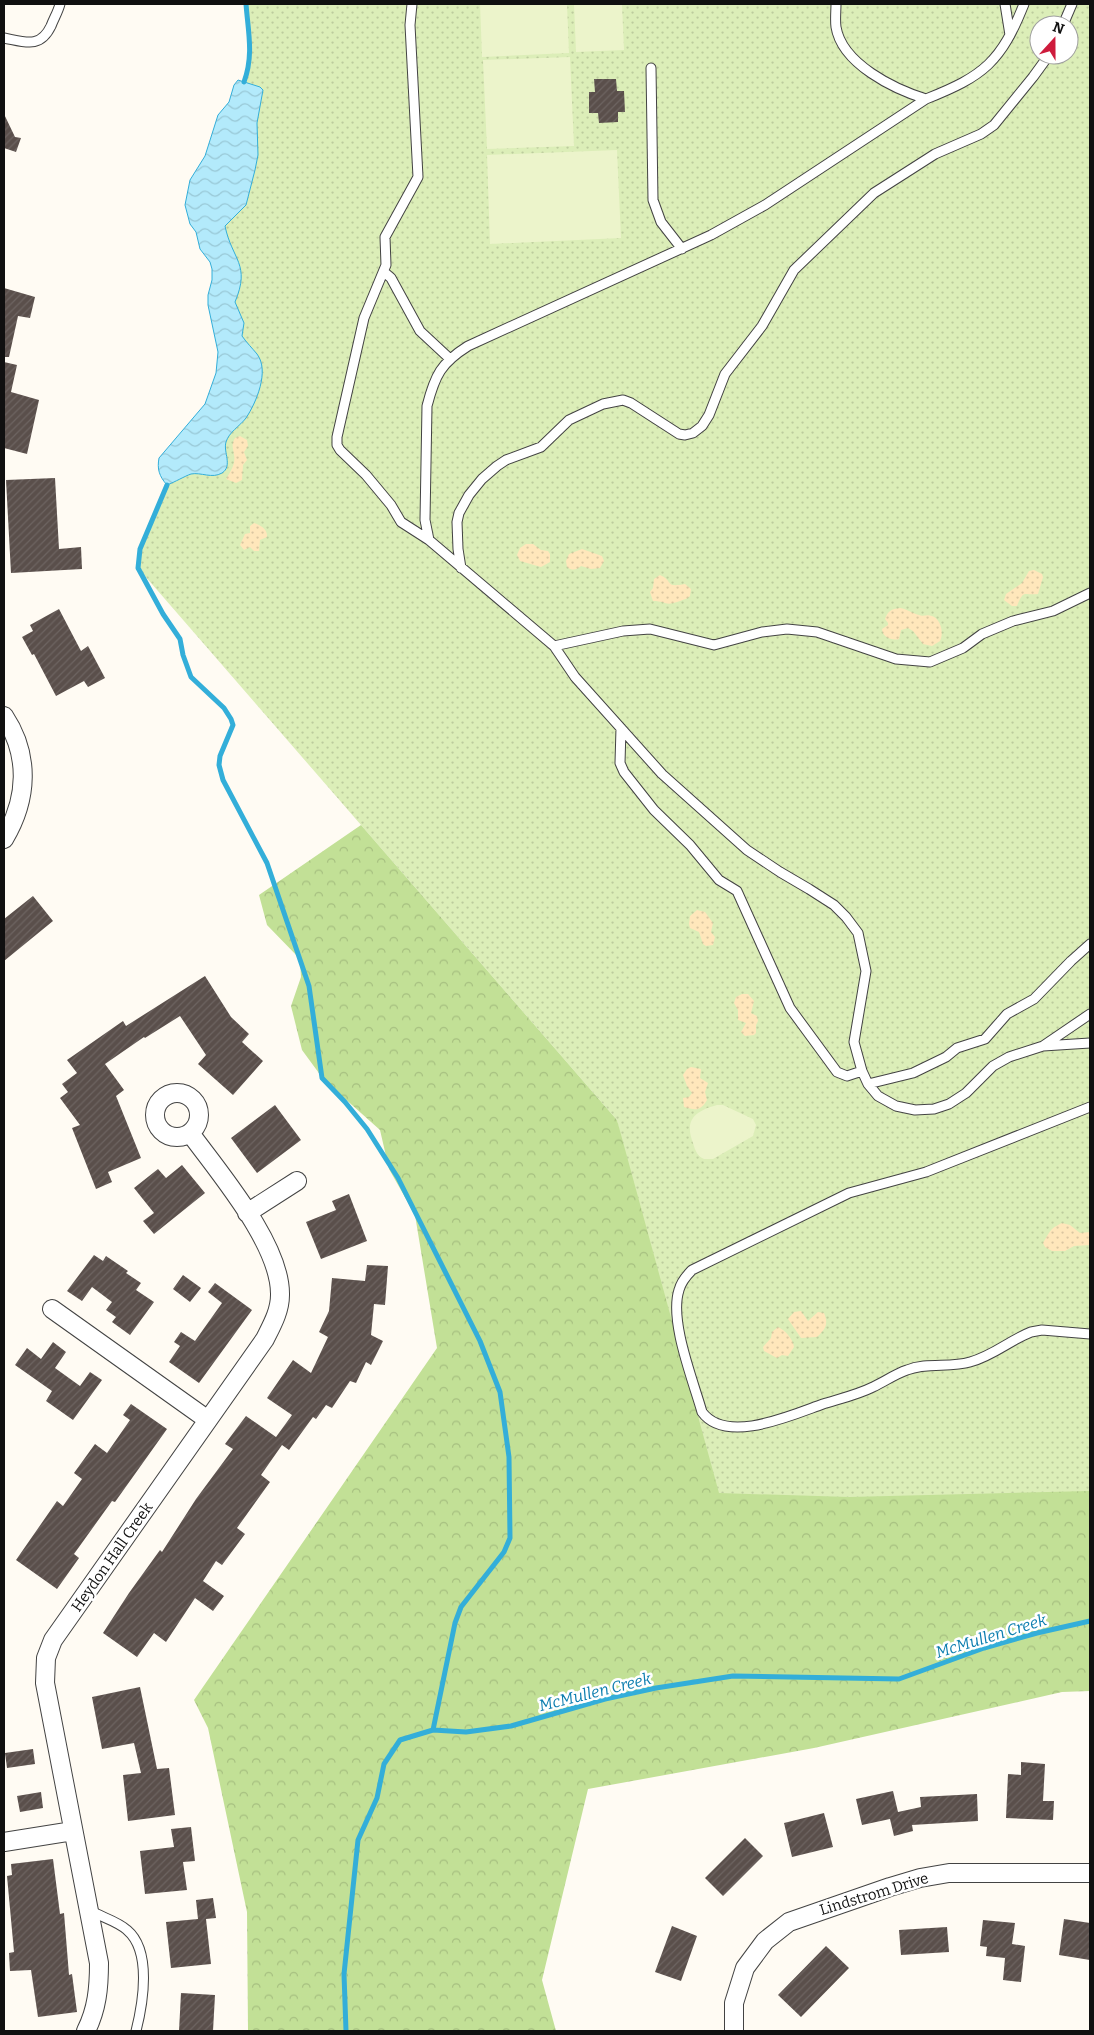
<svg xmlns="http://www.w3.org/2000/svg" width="1094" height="2035" font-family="Bitter,serif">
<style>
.grass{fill:url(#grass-dots);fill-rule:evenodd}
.forest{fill:url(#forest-crowns)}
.sand{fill:url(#sand-dots)}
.pitch{fill:#ecf4cb}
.water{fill:url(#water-waves);stroke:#33aed9}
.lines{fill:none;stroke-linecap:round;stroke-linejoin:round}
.stream{stroke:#33aed9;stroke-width:5}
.building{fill:url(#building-hatch)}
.service-casing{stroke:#434343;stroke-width:11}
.minor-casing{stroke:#434343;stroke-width:20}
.service{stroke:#fff;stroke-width:9}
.minor{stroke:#fff;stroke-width:18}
.labels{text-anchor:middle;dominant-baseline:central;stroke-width:5;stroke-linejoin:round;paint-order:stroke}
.street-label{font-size:15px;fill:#101010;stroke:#fff}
.water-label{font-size:16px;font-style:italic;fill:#0d7eaf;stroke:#fff}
</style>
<defs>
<pattern id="grass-dots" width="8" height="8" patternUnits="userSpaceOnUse" patternTransform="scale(1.25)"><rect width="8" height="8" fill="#dceeb8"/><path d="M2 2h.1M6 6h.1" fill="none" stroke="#bccb9d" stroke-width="1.8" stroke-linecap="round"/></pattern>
<pattern id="forest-crowns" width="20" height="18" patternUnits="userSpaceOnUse" patternTransform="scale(1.25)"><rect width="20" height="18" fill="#c2e096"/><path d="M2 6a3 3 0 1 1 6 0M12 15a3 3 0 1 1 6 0" fill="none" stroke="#a6bf80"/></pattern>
<pattern id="sand-dots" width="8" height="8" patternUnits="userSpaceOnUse" patternTransform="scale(1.25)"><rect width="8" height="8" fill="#ffe7bb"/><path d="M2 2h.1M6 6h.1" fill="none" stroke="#dac5a0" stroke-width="1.8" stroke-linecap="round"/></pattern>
<pattern id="water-waves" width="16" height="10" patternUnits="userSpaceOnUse" patternTransform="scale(1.25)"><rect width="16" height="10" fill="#b3eafb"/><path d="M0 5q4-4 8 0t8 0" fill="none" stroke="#99c8d6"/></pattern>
<pattern id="building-hatch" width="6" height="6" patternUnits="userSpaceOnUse" patternTransform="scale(1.25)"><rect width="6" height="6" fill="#5a4f4b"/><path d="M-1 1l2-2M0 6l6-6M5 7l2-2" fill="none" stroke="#6d6461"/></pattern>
</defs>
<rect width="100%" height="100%" fill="#fffbf3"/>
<path class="grass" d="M246,4H1090V1621L732,1667L617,1120L138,568L142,544L167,485L166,460L228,393L219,253L244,82C254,55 248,31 246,4ZM1039,25H1069V55H1039Z"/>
<path class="forest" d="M361,825L617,1120L719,1493L849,1497L1090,1491V1691L1062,1692L814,1748L588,1789L542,1980L556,2031H248L247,1912L208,1728L194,1700L437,1348L415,1215L389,1169L380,1130L324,1080L302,1050L291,1006L301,977L300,959L267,925L259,895Z"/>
<path class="sand" d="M240,436L247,440L248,446L244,452L247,460L243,465L242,480L236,483L226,479C230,472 236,464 234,455C233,447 231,445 235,438Z
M254,523C260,525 268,529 267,537L260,540L259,551H254L250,547L244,550L240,545L245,534L250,533V526Z
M526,544H533L541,550L548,551L550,554V562L541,567L520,561L517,555L520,548Z
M582,549L602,556L604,561L600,568L591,569L581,566C577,570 572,571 567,567L566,561L569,554Z
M1034,570L1042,574L1043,577L1038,594C1024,596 1024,588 1017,606H1012L1004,600L1006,594L1022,583L1029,571Z
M660,575C674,581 664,588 685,584L691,589L690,596C686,600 684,599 680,601C664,607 667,601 653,601L650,592L653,588L654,579Z
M900,608C907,609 912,613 919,615C923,617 927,614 932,616C941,619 944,633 940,641L932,646L923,644L913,631L908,628L901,630L899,639C892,641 882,637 882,629L888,625V623L885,619C888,611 891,609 900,608Z
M697,910L705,912L713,923L711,932L715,937L713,945L706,946L703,944L699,932L690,928L689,924L690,916Z
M742,994H748L754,1001L751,1013L757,1016L758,1021L756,1025V1033L754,1035L745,1036L741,1032L746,1023L738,1020V1010L734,1003L736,997Z
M691,1067L701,1069L700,1078L708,1083L705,1092L707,1100C700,1112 695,1110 684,1107L683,1098L689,1097L692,1093L687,1086L683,1075L687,1069Z
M1062,1223L1070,1225L1080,1233L1090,1232V1245L1074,1246L1065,1251H1052L1045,1247L1043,1243C1050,1232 1049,1229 1062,1223Z
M801,1311L808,1321L818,1312L824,1313C829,1324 825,1330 817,1337L801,1338L788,1319L794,1312Z
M778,1327C785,1330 793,1339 794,1347L788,1356L782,1355L777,1358L764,1351L763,1347L771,1338L772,1332Z"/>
<path class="pitch" d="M480,4H567L569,53L482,57Z
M574,4H622L624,50L576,52Z
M570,57L574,146L487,149L483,60Z
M617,150L621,238L490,244L487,155Z
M717,1105H723L753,1119L756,1125L753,1136L713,1159H704C697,1156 695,1150 693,1143C684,1120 695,1111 717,1105Z"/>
<path class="water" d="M238,80L260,87L263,90L257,123L258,155L255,170L246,205L225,226C232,260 251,264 235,302L244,323L242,336C247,343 252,348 257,354C270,371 256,403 246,418C240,426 229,432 226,442C223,452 233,466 222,473C212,479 201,472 191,474C185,476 175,482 167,485C159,476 157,469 159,458L205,404L216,373L218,352L208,305V295L212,280V269L210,262L200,249L196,232L190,224L185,205L190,180L205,156L218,115L229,102L234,85Z"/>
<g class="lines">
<path class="stream" d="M244,82C254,55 248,31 246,4
M167,485L140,549L138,568L163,614L180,639L183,655L191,677L224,708L231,719L233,725L220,756L219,765L223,780L267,863L309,986L322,1078L345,1102L367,1129L398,1178L480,1341L500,1392L509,1457L510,1538L504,1552L461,1607L455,1623L433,1730
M346,2031L344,1974L358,1840L377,1798L384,1764L400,1740L433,1730L466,1732L511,1726L605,1699L656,1688L733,1676L899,1679L984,1648L1037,1633L1090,1621"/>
</g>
<path class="building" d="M594,79H616L617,91H624L625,112H618V122L599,123L598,113H589V92H595Z
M4,114L15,137L21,138L16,152L4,148Z
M4,288L35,297L30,318L18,316L9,357H4Z
M4,362L17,365L11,392L39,400L27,454L4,448Z
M55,478L59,549L81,547L82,569L11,573L6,480Z
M59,609L81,651L88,646L105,678L88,687L84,681L56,696L34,654L32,655L22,637L33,631L30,625Z
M33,896L53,921L4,961V919Z
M205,976L231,1017L249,1034L242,1042L263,1061L233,1095L198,1064L206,1055L180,1016L145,1038L144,1037L105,1064L124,1090L116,1096L141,1158L108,1172L112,1182L96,1189L72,1128L80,1125L60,1098L68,1092L62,1084L77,1073L67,1060L123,1021L126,1026Z
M275,1105L301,1140L257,1173L231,1138Z
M182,1165L205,1193L154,1234L143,1221L154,1213L134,1188L158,1169L166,1178Z
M349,1194L367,1241L321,1259L306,1222L336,1210L332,1201Z
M94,1255L103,1261L106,1256L128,1271L126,1273L141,1283L136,1290L154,1302L130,1335L112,1322L116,1317L106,1310L112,1302L92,1287L82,1301L67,1291Z
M367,1265L388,1266L385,1305L374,1304L371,1335L383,1341L371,1365L366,1362L356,1383L350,1381L332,1408L326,1405L316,1419L313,1417L289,1450L282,1445L261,1475L270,1482L237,1528L245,1534L222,1565L216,1561L203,1581L224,1596L213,1611L195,1598L166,1642L154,1633L137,1657L103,1633L129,1593L160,1550L162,1552L196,1499L233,1449L225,1444L246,1416L276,1437L292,1415L267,1398L293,1360L311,1373L328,1337L319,1332L329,1311L332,1278L365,1281Z
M183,1275L201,1288L190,1302L173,1289Z
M215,1283L252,1310L199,1383L169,1362L180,1346L174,1342L181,1332L195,1341L222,1303L208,1292Z
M53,1342L66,1352L55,1368L80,1386L90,1372L102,1380L73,1420L46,1401L52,1391L15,1365L27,1348L41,1359Z
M131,1404L167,1429L115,1502L112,1501L74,1554L79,1558L57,1589L16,1560L57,1501L63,1506L82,1479L74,1473L95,1444L107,1453L130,1420L123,1415Z
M140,1687L157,1769L169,1768L175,1815L128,1821L123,1775L141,1773L134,1743L102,1749L92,1697Z
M33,1749L35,1764L7,1768L5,1753Z
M1021,1762L1045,1764L1043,1801H1054L1053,1820L1006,1818L1008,1774L1021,1775Z
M893,1791L898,1812L921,1807L920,1797L977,1794L978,1821L912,1825L913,1831L894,1836L890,1819L862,1825L856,1799Z
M41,1792L43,1808L20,1812L17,1796Z
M824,1813L833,1847L792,1857L784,1823Z
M191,1827L195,1861L183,1862L187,1890L145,1894L140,1851L174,1847L171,1829Z
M745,1838L763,1856L723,1896L705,1878Z
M53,1859L60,1914L64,1913L69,1975L72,1974L77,2012L38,2017L31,1970L10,1971L9,1953L14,1952L7,1876L12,1875L11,1864Z
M213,1898L216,1918L206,1919L211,1964L171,1968L166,1922L198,1919L196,1900Z
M1064,1919L1090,1923V1960L1059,1955Z
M983,1920L1015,1923L1012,1944L1025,1946L1021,1982L1003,1980L1005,1958L986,1956L987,1947L980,1946Z
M672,1926L697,1936L681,1981L655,1972Z
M947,1927L949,1952L901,1955L899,1930Z
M826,1946L849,1968L801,2017L778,1995Z
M181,1993L215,1995L213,2031H179Z"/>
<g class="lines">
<defs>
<path id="service" d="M412,4L410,25L418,177L385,237L386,265L364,318L337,437V445L340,450L366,475L391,505L401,522L429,540
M836,4C836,11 835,20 836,27C842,64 894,89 926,99
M1005,4L1010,35
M1024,4C1001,62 984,76 926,99L765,205L711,235L468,346C441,363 435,375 427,406L425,520L429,540L554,646L575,677L662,774L747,850L780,872L809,889L834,905L846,917L858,933L866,971L854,1042L862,1071L868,1084L878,1096L896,1106L915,1110L934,1109L949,1104L966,1093L993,1066L1009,1057L1043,1046L1090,1014
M1063,25L1072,4
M4,38C25,42 40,49 51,26C54,18 58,12 60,4
M651,68L653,200L661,222L682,249
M384,272L391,278L420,331L449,358
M461,568L458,549L457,522L459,513L469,495L482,479L497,466L506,460L541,447L569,420L603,404L623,400L631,403L679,434L685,435L693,433L702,426L709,415L725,374L762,326L794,270L874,193L935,154L981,134L994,125L1033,77L1049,55
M554,646L623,631L650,629L714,645L762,632L787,629L817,632L896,659L930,662L963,648L982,634L1013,621L1053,611L1090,593
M621,728L620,763L624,772L654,810L690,845L719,880L737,891L790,1008L837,1072L847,1076L862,1071
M1043,1046L1090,1043
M868,1084L913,1073L946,1057L957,1048L985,1039L1007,1014L1034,999L1071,961L1090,944
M1090,1107L926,1172L849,1193L692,1270C686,1276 681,1282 679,1290C669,1321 693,1380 702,1412C726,1445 792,1415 823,1404C839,1399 857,1395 873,1387C884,1382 895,1374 907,1370C927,1362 950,1368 970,1362C993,1356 1010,1340 1031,1332L1042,1330L1090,1334
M89,1910C101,1917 117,1921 127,1930C152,1951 143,2003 136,2031"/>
<path id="minor" d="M4,716C30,755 28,799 4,839
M155 1115a22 22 0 1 1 44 0a22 22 0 1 1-44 0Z
M247,1213L297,1181
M52,1309L208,1420
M4,1842L73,1831
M86,2031C97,2009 99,1988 99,1963L45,1683L46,1658L53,1640L265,1339C272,1325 280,1311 280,1295C281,1245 220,1174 190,1133
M734,2031V2003L745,1968L765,1941L789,1922L890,1887L920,1878L949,1873H1090"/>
</defs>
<use href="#service" class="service-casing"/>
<use href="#minor" class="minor-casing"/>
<use href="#service" class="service"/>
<use href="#minor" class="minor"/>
</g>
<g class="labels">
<g class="street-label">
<text transform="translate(112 1557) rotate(-55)">Heydon Hall Creek</text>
<text transform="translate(874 1894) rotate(-17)">Lindstrom Drive</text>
</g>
<g class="water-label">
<text transform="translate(991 1636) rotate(-17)">McMullen Creek</text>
<text transform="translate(595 1692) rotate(-14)">McMullen Creek</text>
</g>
</g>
<rect width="1094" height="2035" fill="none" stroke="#101010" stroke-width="10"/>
<g transform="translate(1054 40) rotate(21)"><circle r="24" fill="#ffffff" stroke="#9f9f9f"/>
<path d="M0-4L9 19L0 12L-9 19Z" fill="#ce1b3c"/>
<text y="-8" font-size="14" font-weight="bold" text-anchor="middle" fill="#101010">N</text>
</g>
</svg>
